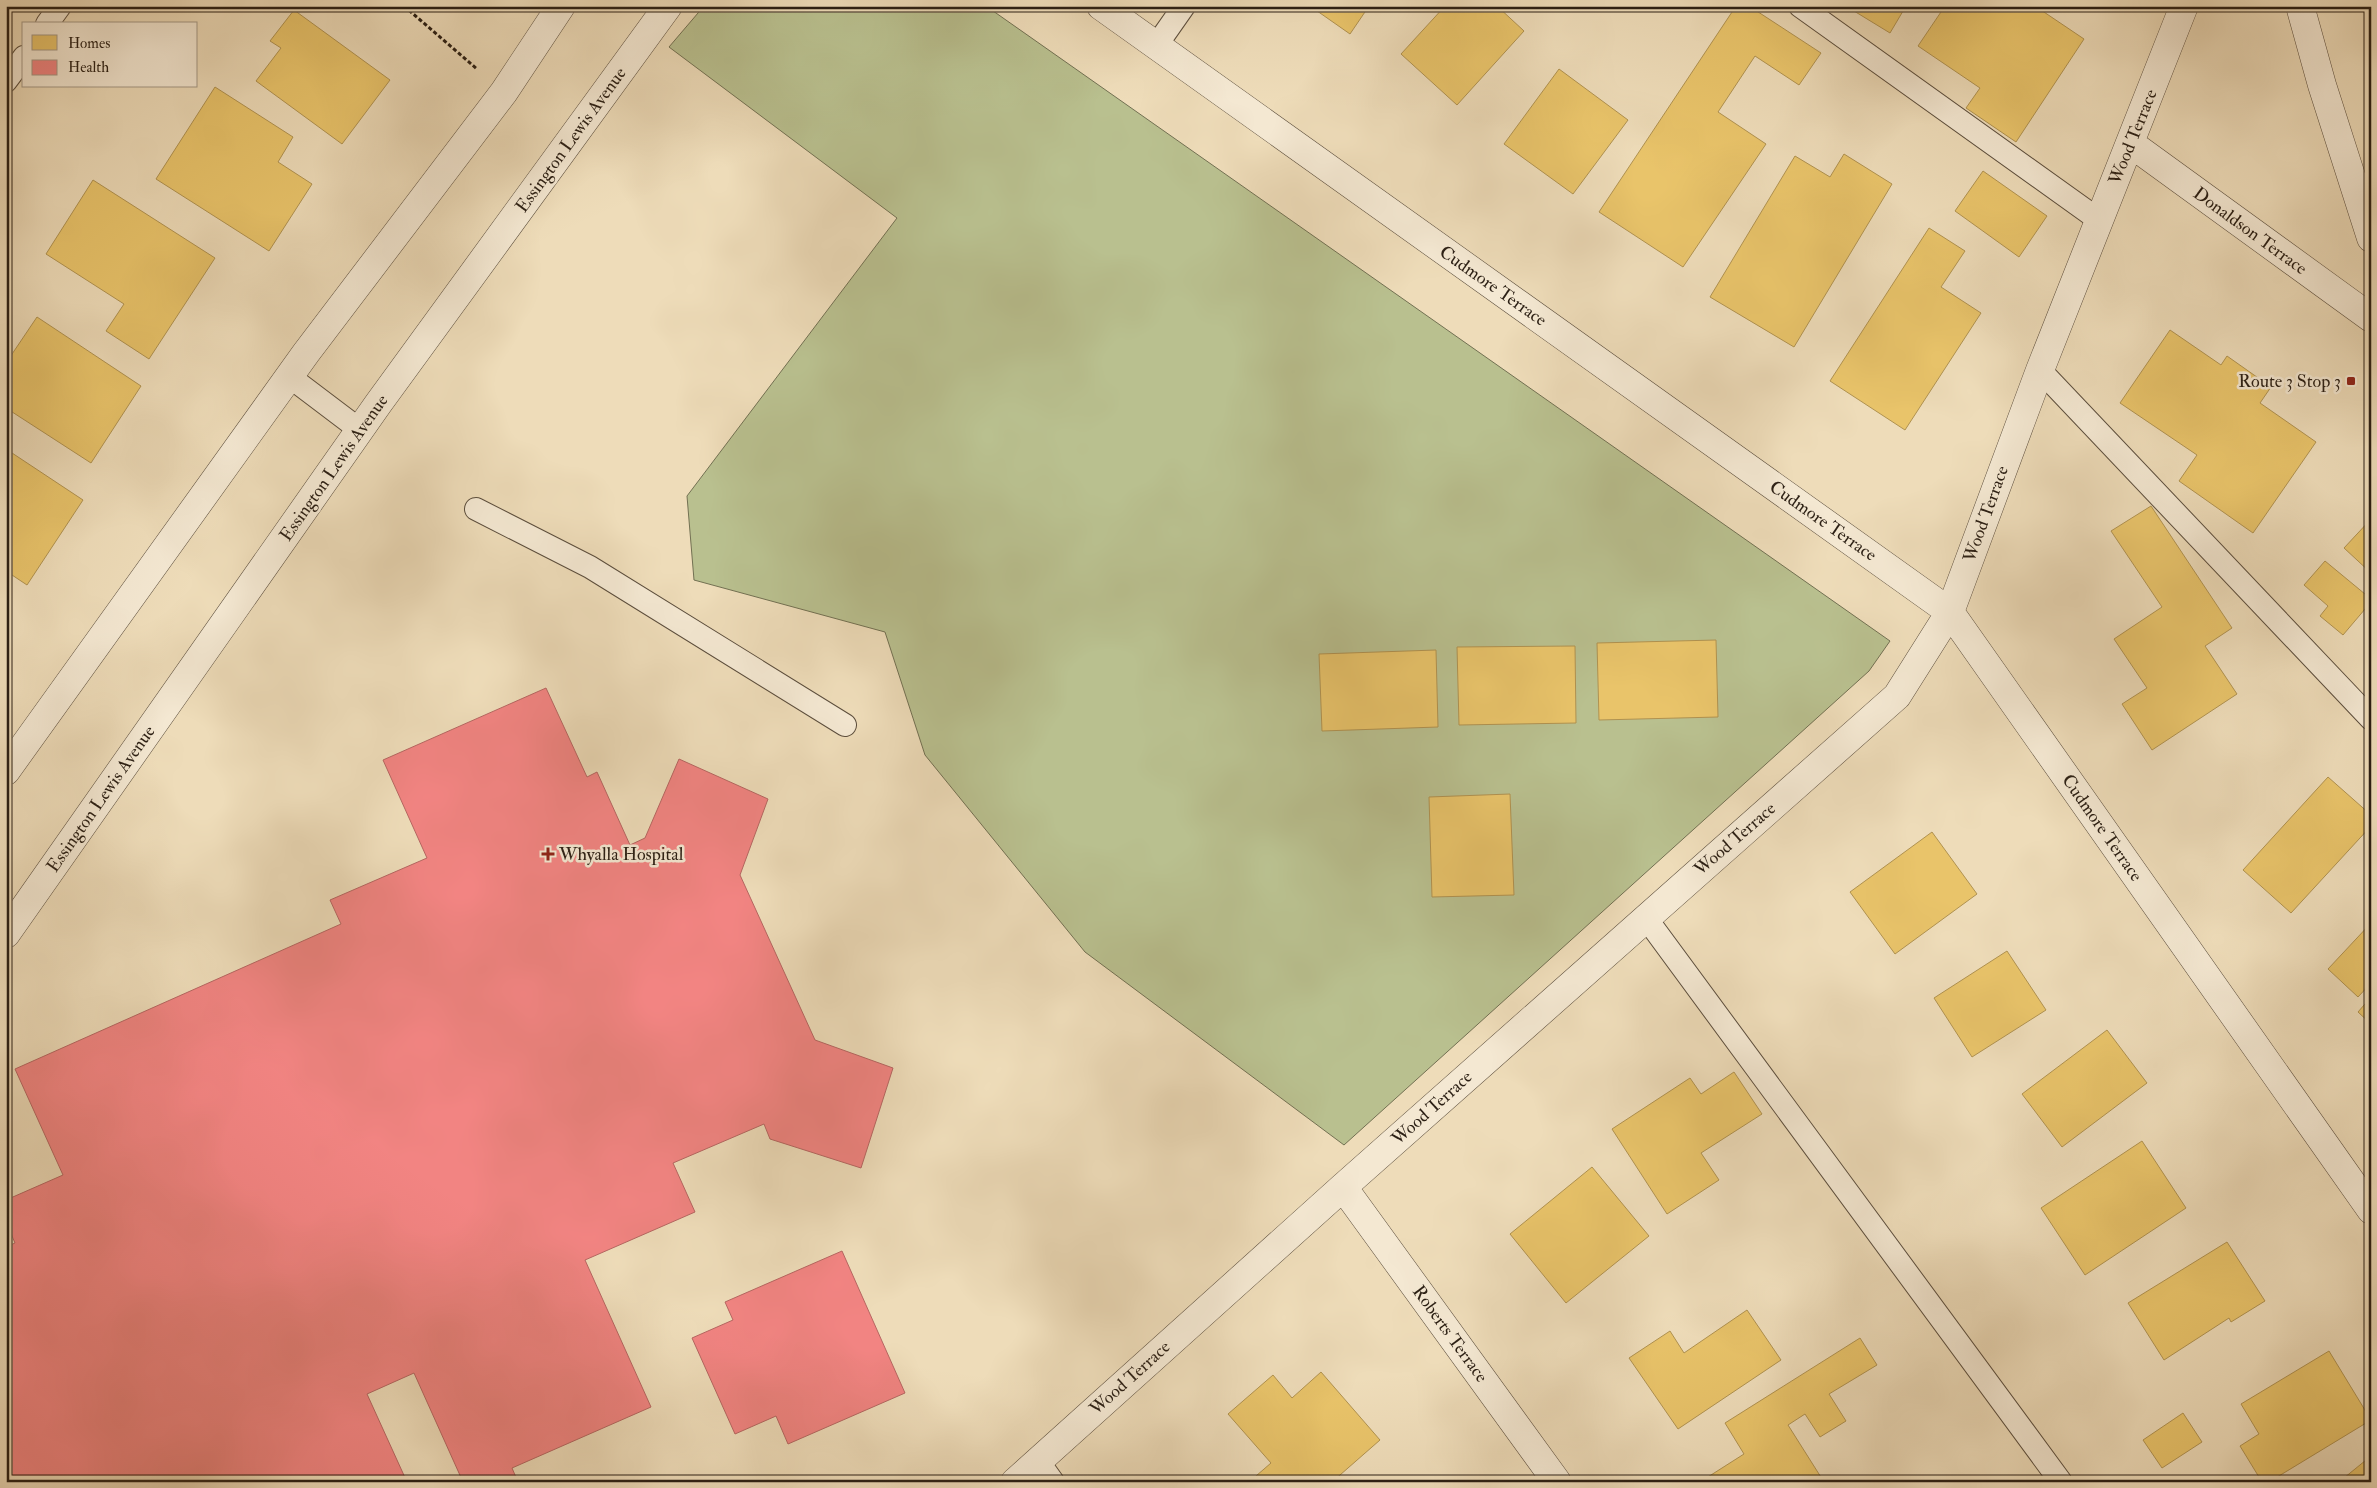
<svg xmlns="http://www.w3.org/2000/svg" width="2377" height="1488" font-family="'IM FELL Double Pica',serif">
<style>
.green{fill:#b9c08f;stroke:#727052}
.homes{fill:#e9c46a;stroke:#b09250}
.health{fill:#f28482;stroke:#b66661}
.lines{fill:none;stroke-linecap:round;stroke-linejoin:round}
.service-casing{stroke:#5c4e3d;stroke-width:24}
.minor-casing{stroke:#5c4e3d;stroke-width:29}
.tertiary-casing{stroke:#5c4e3d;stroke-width:29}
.path{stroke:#2b1f14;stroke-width:3;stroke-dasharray:4 2.5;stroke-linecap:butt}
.service{stroke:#f4e8d2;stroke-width:22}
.minor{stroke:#f4e8d2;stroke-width:28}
.tertiary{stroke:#f4e8d2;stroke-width:28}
.poi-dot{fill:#8f2418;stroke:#f4e8d2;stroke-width:2}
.labels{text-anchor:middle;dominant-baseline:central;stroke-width:5;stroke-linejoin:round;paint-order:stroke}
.street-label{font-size:18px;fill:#2b1f14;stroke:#f4e8d2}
.poi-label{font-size:18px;fill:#2b1f14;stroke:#f4e8d2;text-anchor:end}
</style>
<rect width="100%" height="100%" fill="#eedcb9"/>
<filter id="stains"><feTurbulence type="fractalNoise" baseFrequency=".004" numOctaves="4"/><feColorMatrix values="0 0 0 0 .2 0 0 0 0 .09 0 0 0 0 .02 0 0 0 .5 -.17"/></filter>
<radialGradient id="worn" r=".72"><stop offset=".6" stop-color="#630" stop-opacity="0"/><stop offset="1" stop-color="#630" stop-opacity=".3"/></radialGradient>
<path class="green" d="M704,6H986L1890,641L1869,671L1344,1145L1085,952L925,755L885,632L694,580L687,496L897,218L669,47Z"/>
<path class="homes" d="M1310,6H1369L1350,34Z
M1445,6H1497L1524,31L1457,105L1401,54Z
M1736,6H1749L1821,53L1799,85L1755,56L1718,112L1766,144L1683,267L1599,212Z
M1858,6H1906L1890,33L1854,11Z
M1945,6H2035L2084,39L2016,142L1966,108L1980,88L1918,46Z
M294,10L390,80L342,144L256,81L281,48L270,41Z
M1559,69L1628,120L1573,194L1504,144Z
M215,87L293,137L278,162L312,184L269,251L156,179Z
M1844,154L1892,184L1794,347L1710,297L1795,156L1830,177Z
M1983,171L2047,216L2019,257L1955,211Z
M93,180L215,258L149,359L106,331L124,304L46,254Z
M1929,228L1965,251L1941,287L1981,313L1905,430L1830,381Z
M37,317L141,386L91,463L6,408V363Z
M2170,330L2221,365L2227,356L2271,387L2260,403L2316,442L2253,533L2179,481L2197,455L2120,403Z
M6,449L83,500L27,585L6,571Z
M2151,506L2232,628L2205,646L2237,694L2152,750L2122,704L2147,688L2114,639L2162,607L2111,531Z
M2371,519V573L2344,548Z
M2325,561L2371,599V602L2343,635L2320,616L2328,606L2304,585Z
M1716,640L1718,717L1599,720L1597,643Z
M1575,646L1576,723L1459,725L1457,647Z
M1436,650L1438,727L1322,731L1319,654Z
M2328,777L2371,815V826L2291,913L2243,870Z
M1510,794L1514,895L1432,897L1429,797Z
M1932,832L1977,894L1895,954L1850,892Z
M2371,923V983L2358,997L2328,969Z
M2007,951L2046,1010L1972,1057L1934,998Z
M2371,997V1024L2358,1012Z
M2107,1030L2147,1083L2062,1147L2022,1094Z
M1734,1072L1762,1114L1701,1153L1719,1180L1667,1214L1612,1129L1690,1078L1701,1094Z
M2142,1141L2186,1208L2085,1275L2041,1208Z
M1592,1167L1649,1236L1566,1303L1510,1234Z
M2227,1242L2265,1301L2231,1322L2229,1318L2164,1360L2128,1303Z
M1747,1310L1781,1360L1678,1429L1629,1358L1670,1331L1684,1353Z
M1860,1338L1877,1365L1829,1394L1846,1421L1820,1437L1805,1414L1788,1425L1824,1482H1700L1744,1454L1725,1423Z
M2329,1351L2371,1420L2269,1482H2262L2240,1446L2259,1434L2241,1404Z
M1321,1372L1380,1440L1332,1482H1249L1271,1463L1228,1414L1273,1375L1292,1398Z
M2183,1413L2202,1442L2162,1468L2143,1440Z
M2371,1456V1482H2339Z"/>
<path class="health" d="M546,688L587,777L597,772L630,845L645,838L679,759L768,799L740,875L815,1040L893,1068L861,1168L770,1139L764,1124L673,1163L695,1212L585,1260L651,1407L512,1468L518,1482H463L414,1373L367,1394L407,1482H6V1266L9,1265L6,1258V1247L15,1243L6,1222V1200L63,1175L15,1069L341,924L330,900L427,858L383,760Z
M842,1251L905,1393L788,1444L776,1416L735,1434L692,1338L733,1320L725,1302Z"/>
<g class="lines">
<defs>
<path id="service" d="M1800,6L2099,220
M47,24L60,6
M1156,46L1184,6
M6,81L24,57
M2040,370L2371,719
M290,377L360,430
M476,509L590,567L845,725
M1646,918L2061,1482
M1038,1461L1053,1482"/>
<path id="minor" d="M1101,6L1950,612L2371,1210
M2300,6L2322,85L2371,238
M2130,143L2371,318
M1343,1187L1557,1482
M1015,1482L1343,1187L1897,696L1950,612L2040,370L2184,6"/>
<path id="tertiary" d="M6,771L306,353L504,92L561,6
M6,934L378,404L668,6"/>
</defs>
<use href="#service" class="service-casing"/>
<use href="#minor" class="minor-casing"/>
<use href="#tertiary" class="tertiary-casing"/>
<path class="path" d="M404,6L477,69"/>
<use href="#service" class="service"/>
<use href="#minor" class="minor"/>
<use href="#tertiary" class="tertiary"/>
</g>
<g class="poi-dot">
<rect x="2346" y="376" width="10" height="10" rx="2.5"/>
<path d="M545.5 846.5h5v5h5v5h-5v5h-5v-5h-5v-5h5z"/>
</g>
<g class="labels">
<g class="street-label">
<text transform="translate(2133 137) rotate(-68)">Wood Terrace</text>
<text transform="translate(571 140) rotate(-54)">Essington Lewis Avenue</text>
<text transform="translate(2250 231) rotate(36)">Donaldson Terrace</text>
<text transform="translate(1493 286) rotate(35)">Cudmore Terrace</text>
<text transform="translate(334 468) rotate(-55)">Essington Lewis Avenue</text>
<text transform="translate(1986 514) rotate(-70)">Wood Terrace</text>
<text transform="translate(1823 521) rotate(35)">Cudmore Terrace</text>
<text transform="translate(101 799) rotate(-55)">Essington Lewis Avenue</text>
<text transform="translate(2102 828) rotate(55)">Cudmore Terrace</text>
<text transform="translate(1735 839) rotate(-41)">Wood Terrace</text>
<text transform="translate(1432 1108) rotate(-42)">Wood Terrace</text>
<text transform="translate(1450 1334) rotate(54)">Roberts Terrace</text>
<text transform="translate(1130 1378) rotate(-42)">Wood Terrace</text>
</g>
<g class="poi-label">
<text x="2341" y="381">Route 3 Stop 3</text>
<text x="559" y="854" text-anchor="start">Whyalla Hospital</text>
</g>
</g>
<rect width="2377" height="1488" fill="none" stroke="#eedcb9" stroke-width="25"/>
<rect x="8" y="8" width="2362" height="1473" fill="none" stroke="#2b1f14" stroke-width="2.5"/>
<rect x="12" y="12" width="2352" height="1463" fill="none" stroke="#2b1f14"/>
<rect x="22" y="22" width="175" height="65" fill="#f4e8d2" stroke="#a49886"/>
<rect x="32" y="35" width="25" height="15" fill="#e9c46a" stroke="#a49886"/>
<text x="68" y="48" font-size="15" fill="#2b1f14">Homes</text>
<rect x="32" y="60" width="25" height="15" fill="#f28482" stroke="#a49886"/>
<text x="68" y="72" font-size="15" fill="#2b1f14">Health</text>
<rect width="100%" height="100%" filter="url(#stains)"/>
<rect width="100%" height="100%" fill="url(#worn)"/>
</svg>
